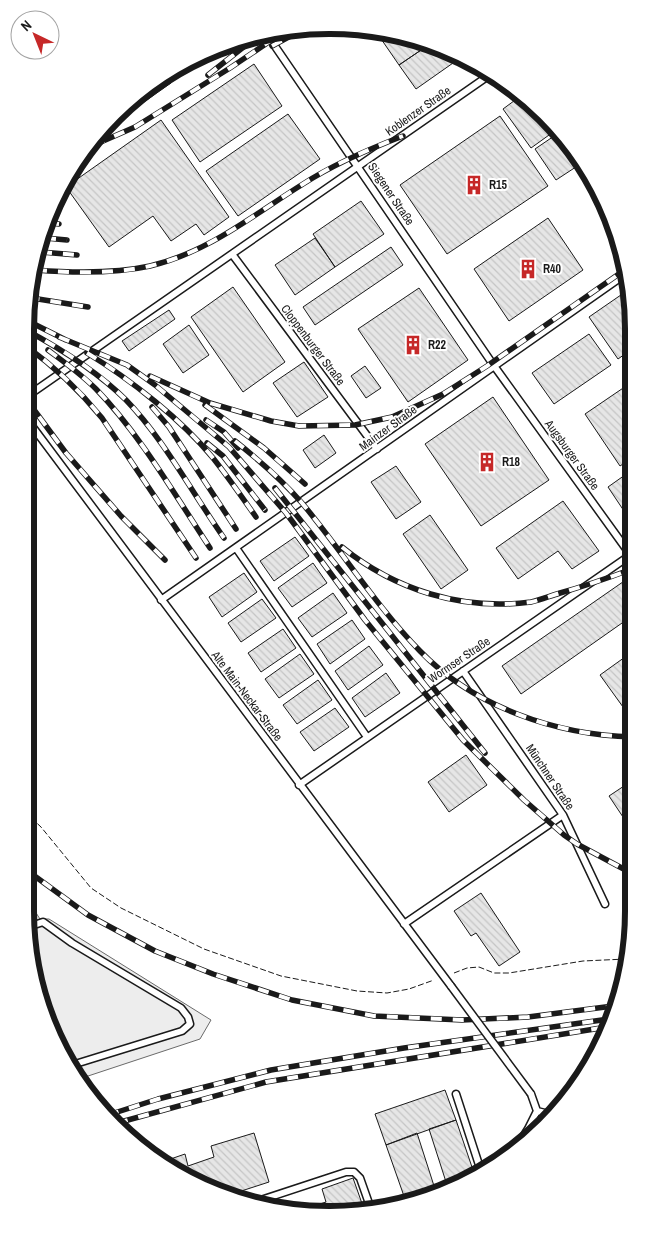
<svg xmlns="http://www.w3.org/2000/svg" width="659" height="1240" font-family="'Archivo Narrow',sans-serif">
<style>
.parking{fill:#ededed;stroke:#6a6a6a}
.building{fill:url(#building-back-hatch);stroke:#1a1a1a}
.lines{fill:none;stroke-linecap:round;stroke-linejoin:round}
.lane-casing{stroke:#1a1a1a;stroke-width:9}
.lane{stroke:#fff;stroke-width:6}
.rail-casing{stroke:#1a1a1a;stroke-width:5.5}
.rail{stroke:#fff;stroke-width:4;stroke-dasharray:11;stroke-linecap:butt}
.lane-bridge-casing{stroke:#1a1a1a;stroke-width:9;stroke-linecap:butt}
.lane-bridge{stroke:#fff;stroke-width:6}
.fence{stroke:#1a1a1a;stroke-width:1;stroke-dasharray:6 2.5;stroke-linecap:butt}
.labels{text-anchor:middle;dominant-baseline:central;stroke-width:4;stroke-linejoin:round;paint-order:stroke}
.street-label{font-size:12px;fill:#1a1a1a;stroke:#fff}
.poi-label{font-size:12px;font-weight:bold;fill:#1a1a1a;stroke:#fff;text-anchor:start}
.rim{fill:none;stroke:#1a1a1a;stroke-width:6}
</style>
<defs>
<pattern id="building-back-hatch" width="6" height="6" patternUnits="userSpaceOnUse" patternTransform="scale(1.25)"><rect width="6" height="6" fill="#e6e6e6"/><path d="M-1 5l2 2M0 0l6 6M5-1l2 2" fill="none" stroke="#c5c5c5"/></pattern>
</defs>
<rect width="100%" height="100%" fill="#fff"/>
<path class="parking" d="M25,896L40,919H49L211,1020L200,1039L79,1079L41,1009L25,911Z"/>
<path class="building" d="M377,33L427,46L399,65Z
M427,46L463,56L416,89L399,65Z
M254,64L282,106L200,162L172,120Z
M167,78L171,83L137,107L131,99Z
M522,95L530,100L556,130L531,148L503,109Z
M288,114L320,159L238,216L206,171Z
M500,116L548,186L447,254L400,185Z
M161,120L229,217L204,235L196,224L171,241L153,216L109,247L66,187Z
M560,132L571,144L582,163L556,180L535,149Z
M361,201L384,234L335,267L313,234Z
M548,218L583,270L509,321L474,269Z
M315,238L335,267L295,295L275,265Z
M391,247L403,265L315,325L303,307Z
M233,287L285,362L243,392L191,317Z
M419,288L468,360L408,402L358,329Z
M631,288L632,349L618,359L589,317Z
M169,310L175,319L129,351L122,341Z
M189,325L209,355L183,373L163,344Z
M589,334L611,365L554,404L532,373Z
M304,362L328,397L297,417L273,383Z
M365,366L381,388L366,398L351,376Z
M632,382V458L620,466L585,414Z
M493,397L549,480L481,526L425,444Z
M324,435L336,453L315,468L303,450Z
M396,466L421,502L396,519L371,482Z
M632,470V523L608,487Z
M563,501L599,551L572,569L558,551L518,579L496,548Z
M430,515L468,570L441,589L403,534Z
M295,537L309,556L274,581L260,561Z
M313,563L327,583L292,607L278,588Z
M244,573L257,592L222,617L209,597Z
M630,577L632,581V616L521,694L502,666Z
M333,593L347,613L312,637L298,618Z
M262,599L276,618L241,642L228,623Z
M352,620L365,639L330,664L317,644Z
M283,629L296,648L261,672L248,653Z
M369,646L383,665L348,690L335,671Z
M632,652L633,700L623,707L600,675Z
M300,654L314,674L279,698L265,679Z
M386,673L400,693L365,717L352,698Z
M318,680L332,700L297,724L283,705Z
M335,708L349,727L314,751L300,732Z
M466,755L487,785L449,812L428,782Z
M633,780V819L627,823L609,796Z
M481,893L520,952L499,966L476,933L471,936L454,911Z
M445,1090L456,1120L386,1145L375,1114Z
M456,1120L475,1176L447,1185L429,1129Z
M254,1133L269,1182L229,1195L159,1163L185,1154L188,1166L214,1157L211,1146Z
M417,1133L435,1189L425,1192L426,1195L422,1196L421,1194L405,1199L386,1145Z
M353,1178L365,1212L307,1208L326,1202L322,1189Z"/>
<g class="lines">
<defs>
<path id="lane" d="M268,36L492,363L632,557
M232,254L377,449
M26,397L491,74
M26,418L451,986
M236,548L367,737
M161,600L627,273
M463,671L563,815L605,904
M299,785L632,554
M404,924L563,815
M28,927L43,922L72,943L181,1008L188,1017L190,1024L182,1031L72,1065
M456,1094L481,1171
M537,1111L553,1115
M518,1145L528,1129L537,1111L531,1094
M249,1204L346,1172H354L360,1178L372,1212"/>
</defs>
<use href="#lane" class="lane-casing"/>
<use href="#lane" class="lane"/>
<defs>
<path id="rail" d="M272,46L296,33
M208,75L255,38
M94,145L135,127L230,68L279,35
M49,223L59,224
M45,238L67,240
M41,252L77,255
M36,270C74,273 113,274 150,266C209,252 253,215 303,184C334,164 369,149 403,136
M29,296L38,299L88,307
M26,320L66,340
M26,330C61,349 97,371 126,400C163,438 193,494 224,538
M59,337L127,365L155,385L229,447L286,513L365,620L463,740L524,800L564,835L577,844L633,874
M26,346C55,367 79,390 102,418L196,558
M48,350C64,362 81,374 96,389C139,433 175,495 210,548
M87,353C130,379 182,420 213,458C228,477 242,497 256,517
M150,376L210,403L271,421L299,426L355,425L392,417L443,394L487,366L626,269
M26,399L66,453L121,516L165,560
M205,405L264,448L305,484
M152,407L169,427L236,529
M206,420L224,432L238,448
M235,441C259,460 282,480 302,503C342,551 376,606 420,651C474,707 556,735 633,737
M207,443L223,456L265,510
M275,488L485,753
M342,547C395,590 462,611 531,602C540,600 550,596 560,593C585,586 608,578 632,569
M25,869L88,915L155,951L213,974L292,1000L374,1016L462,1020L528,1017L613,1006
M108,1115L158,1099L271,1070L404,1048L609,1019
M117,1123L266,1082L607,1027"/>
</defs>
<use href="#rail" class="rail-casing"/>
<use href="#rail" class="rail"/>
<defs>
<path id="lane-bridge" d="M451,986L531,1094"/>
</defs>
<use href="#lane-bridge" class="lane-bridge-casing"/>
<use href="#lane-bridge" class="lane-bridge"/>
<path class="fence" d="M25,812L41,827L91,888L121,908L204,949L281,976L357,991L387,993L409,989L434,980
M454,973L467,968L479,967L494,973H509L583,961L626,959"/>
</g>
<defs>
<symbol id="building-bare" viewBox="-9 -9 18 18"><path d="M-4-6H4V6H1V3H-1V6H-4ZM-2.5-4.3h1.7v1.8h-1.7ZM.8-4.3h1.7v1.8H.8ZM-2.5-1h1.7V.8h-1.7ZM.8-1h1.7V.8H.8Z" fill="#c62828" stroke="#fff" stroke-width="2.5" paint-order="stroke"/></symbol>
</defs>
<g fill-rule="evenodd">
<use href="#building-bare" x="460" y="171" width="28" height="28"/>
<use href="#building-bare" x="514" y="255" width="28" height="28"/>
<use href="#building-bare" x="399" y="331" width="28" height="28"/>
<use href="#building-bare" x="473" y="448" width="28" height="28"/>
</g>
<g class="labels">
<g class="street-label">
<text transform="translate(418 111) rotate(-35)">Koblenzer Straße</text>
<text transform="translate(391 194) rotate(56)">Siegener Straße</text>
<text transform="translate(313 345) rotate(53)">Cloppenburger Straße</text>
<text transform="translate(388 428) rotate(-36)">Mainzer Straße</text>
<text transform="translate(572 455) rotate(54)">Augsburger Straße</text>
<text transform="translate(459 660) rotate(-34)">Wormser Straße</text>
<text transform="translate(247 696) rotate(53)">Alte Main-Neckar-Straße</text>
<text transform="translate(550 777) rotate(56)">Münchner Straße</text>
</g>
<g class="poi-label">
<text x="489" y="185">R15</text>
<text x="543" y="269">R40</text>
<text x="428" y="345">R22</text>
<text x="502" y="462">R18</text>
</g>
</g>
<path d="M0 0H659V1240H0ZM329 34H330A295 295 0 0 1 625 329V911A295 295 0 0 1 330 1206H329A295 295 0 0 1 34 911V329A295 295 0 0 1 329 34Z" fill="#fff" fill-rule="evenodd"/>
<path class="rim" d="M329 34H330A295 295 0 0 1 625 329V911A295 295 0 0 1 330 1206H329A295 295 0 0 1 34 911V329A295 295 0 0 1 329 34Z"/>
<g transform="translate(35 35) rotate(317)"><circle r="24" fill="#ffffff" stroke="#a3a3a3"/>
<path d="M0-4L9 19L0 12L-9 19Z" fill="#c62828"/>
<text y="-8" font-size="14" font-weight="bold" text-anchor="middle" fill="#1a1a1a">N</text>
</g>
</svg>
